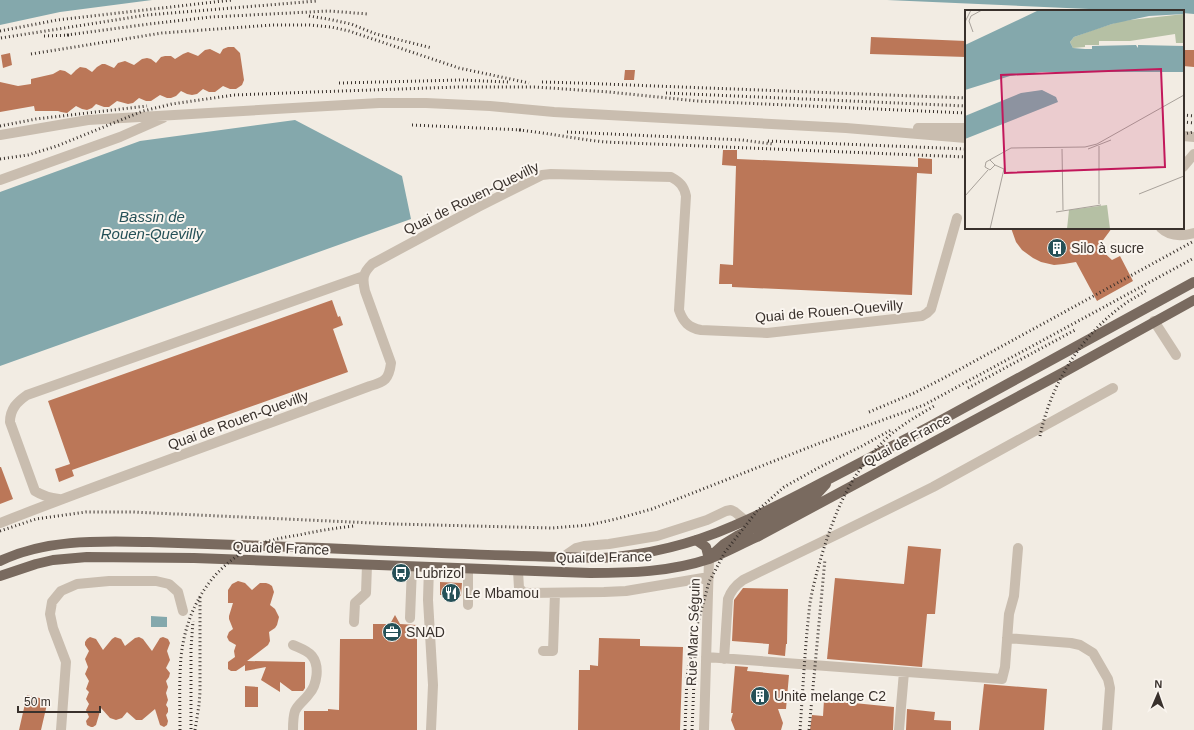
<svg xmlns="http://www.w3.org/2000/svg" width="1194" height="730" font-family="Arial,sans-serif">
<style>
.water{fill:#84a8ac}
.building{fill:#bb7758}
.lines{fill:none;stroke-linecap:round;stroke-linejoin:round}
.minor{stroke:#c9bdaf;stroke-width:10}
.major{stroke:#796a5f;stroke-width:10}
.rail{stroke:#39312c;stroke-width:3;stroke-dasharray:1 3;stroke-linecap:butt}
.labels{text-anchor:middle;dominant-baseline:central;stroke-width:4;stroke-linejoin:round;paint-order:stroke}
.street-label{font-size:14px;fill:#39312c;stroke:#faf5ef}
.poi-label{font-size:14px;fill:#39312c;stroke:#faf5ef;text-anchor:start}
.water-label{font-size:15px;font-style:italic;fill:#255057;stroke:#faf5ef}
.inset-road{fill:none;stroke:#a8a19a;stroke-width:1}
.view{fill:#c2185b;fill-opacity:0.15;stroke:#c2185b;stroke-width:2}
.inset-edge{fill:none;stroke:#39312c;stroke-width:2}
</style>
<rect width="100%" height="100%" fill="#f2ece3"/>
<path class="water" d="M0,0H152L60,12L0,25Z
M887,0H1194V14L1183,13V11H1134Z
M295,120L402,176L411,219L0,366V192L140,141Z
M151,616L167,617V627H151Z"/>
<path class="building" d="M871,37L966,41V57L870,54Z
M228,47H234L240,53L244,80L242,85L236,89H230L223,86L215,92H209L203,89L197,94L192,95L187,94L181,91L176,96L171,98H167L160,95L151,101H146L139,98L133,103L128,104L117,101L109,107H104L96,104L92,108L87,110L82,109L76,106L67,113L61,112L58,111H35L34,106L0,112V82L18,86L31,84V79L53,74L60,70L65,71L71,75L76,70L80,67L86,68L92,72L97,67L102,64H105L114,68L118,63L125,61L134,65L142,59L147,58L151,59L156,63L161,57L165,56H171L175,59L183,54L188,52L198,56L205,50L210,49L220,54L223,49Z
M1183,50H1194V67L1183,66Z
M10,53L12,65L3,68L1,55Z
M625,70H635L634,80H624Z
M723,150H737V159L918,167V158L932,159V174L917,173L912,295L732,287V284H719L720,264L733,265L736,166L722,165Z
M1011,228H1112L1098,247L1112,260L1120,256L1133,281L1097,301L1076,262L1064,264L1054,265L1041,262L1033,258L1022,250L1016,242Z
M332,300L338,317L340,316L343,325L333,329L348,372L72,470L74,476L59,482L55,469L70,464L48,401Z
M0,467H1L13,499L0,504Z
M908,546L941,549L935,614H927L922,667L827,659L835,578L904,584Z
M238,581L245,583L252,590L260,583H266L269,584L272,586L274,592L270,605L275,609L279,617L277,625L275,628L269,632L270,641L268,645L247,661L305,662V688L303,691H292L280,682V692L261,680L266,667L245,671V665L236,671H231L228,669V662L235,657L234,651L236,645L229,641L227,637L229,632L233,629L229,619V616L233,603H228V590L232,584Z
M440,582L462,583L461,596L440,595Z
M743,588L788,589L787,644H786L785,656L768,654L769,644L732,641L734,600Z
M395,615L400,624L417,625V730H304V711H328V709L339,710L340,639H373V624H390Z
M90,637L96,639L103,650L112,639L115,637L121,639L125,646L135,638L139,637L143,639L152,651L160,638L163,637L168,639L170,643L167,651L170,660L166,668L170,673L169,677L166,681L168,687L166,693L168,700L166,705L168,708V712L166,715L168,721L167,725L164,727L160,725L155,709L142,720H136L127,712L122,718L116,720L110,718L101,708L96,725L93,727H91L87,725L86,721L89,717L86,710L89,704L86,699L89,692L86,689L89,681L85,674L88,667L85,659L89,651L85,645V642L87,639Z
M599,638L640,639V646L683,647L680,730H578L579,670H590V665L598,666Z
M735,666L748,667L747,671L789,675L786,709H778L783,723L781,730H735L731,720L733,713H731Z
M984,684L1047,689L1044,730H979Z
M245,686L258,687V707H245Z
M27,695L48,700L41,730H19Z
M824,700L894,707L893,730H810L812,715L823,716Z
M907,709L935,712L934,720L951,721V730H906Z"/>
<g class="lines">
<path class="minor" d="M918,128H966
M0,135L88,120L379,103H426L490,106L554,112L846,128L966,138
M1183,136L1194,137
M1183,167L1194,154
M0,180L120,137L163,118
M1161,228C1170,237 1183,236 1194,233
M1154,321L1176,355
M59,499C50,498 43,496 35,491L10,422C10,409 17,402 27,395L364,276
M0,523C123,475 247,432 370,386C385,382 389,379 391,363L365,291C362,278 363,273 372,264L478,207L542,175L551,174L671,177C680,182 684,186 686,196L679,310C683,322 689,328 701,330L767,333L922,316L927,313L931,309L957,218
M563,557L576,548L584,546L609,544L657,536L707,520L726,511L731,510L735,512L746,521
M429,567L428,600L433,685L431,730
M518,571L519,588L523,592L528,593L604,592L626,591L709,577
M468,605V569
M410,618L412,567
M354,622L355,603L366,593L367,565
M1007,638L1071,643L1080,645L1093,653L1108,679L1110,688L1107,730
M293,645C299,648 307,650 312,656C320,666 317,685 309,694C305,700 298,704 295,711C293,717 293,724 293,730
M543,651H553L555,593
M706,657L1002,679L1005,667L1009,614L1014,596L1018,548
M724,659L728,599C731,590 736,585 743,580L842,532L933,487L1113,388
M61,730L66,662L53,628L50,614L52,602L61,591L77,584L109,581H156L169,584L178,592L183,611
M704,730L709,559
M899,730L904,672"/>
<path class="major" d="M696,540L706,547L709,559
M713,554L724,544L737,536L815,496L826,484
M0,561C46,539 99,541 149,542C179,543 208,544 237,545C359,549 481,556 602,558C647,555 692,544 733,526C767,512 798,495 831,478C863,461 895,445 927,428C1016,379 1105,331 1194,282
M0,576L36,564L53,560L87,557L194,558L590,573C630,573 670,572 709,559C725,553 741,544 757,537L1064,372L1194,300"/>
<path class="rail" d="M309,16L328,19L351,24L376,34L432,48
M0,31L57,20L232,0
M67,35L149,24L211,17L329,11L368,14
M44,36L72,35
M1,38L147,15L317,1
M31,54L162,33L272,25H310L331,27L349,31L459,68L529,83
M542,82L578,83L966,98
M339,83L461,80L508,82
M666,93L966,106
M1183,115L1194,116
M1183,122L1194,123
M412,125L523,130
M0,126L36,119L147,106
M519,130C548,133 576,139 605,142L966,157
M567,132L742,140L773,144
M1183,134L1194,132
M768,141L966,149
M0,159L28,155L57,146L143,111L172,104L234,95L313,92L458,87H535L609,92L697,101L966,113
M968,388L1075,330
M869,412L914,393L942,379L1194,241
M1040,436C1051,383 1082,334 1126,303C1133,298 1140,295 1147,290
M0,531L36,519L86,512H132L395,524L552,528L589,525L616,519L652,509L825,441L924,405L1194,258
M191,729V648L193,621
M180,730C180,706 179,681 181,657C186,609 211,566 255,546C269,540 285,537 299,535C317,531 335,528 354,526
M195,730L199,705L200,692V596
M685,730L687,676L696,629L709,582L725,552L757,511L784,487L820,467L862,446L891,430
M692,730L695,657
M800,730C803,688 805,645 810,603C813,585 818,568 823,551C836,510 850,476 880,445C895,428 917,416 936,405
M809,730L825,559"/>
</g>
<defs>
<symbol id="building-disc" viewBox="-11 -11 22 22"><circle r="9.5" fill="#255057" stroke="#faf5ef"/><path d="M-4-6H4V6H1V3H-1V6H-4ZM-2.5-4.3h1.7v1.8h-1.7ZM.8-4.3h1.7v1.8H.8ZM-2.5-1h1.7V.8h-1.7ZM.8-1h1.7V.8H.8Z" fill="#fff"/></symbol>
<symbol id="bus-disc" viewBox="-11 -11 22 22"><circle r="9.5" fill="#255057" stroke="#faf5ef"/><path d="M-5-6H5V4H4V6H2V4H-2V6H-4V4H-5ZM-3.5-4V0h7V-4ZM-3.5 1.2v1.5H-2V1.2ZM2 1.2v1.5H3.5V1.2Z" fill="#fff"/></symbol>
<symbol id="restaurant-disc" viewBox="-11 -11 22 22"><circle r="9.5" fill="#255057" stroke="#faf5ef"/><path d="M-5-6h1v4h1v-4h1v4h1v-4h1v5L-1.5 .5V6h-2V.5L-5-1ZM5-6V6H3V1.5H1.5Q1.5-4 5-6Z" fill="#fff"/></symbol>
<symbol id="office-disc" viewBox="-11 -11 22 22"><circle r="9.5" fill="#255057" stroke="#faf5ef"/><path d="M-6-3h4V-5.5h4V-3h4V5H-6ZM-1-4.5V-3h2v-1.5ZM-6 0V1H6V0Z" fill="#fff"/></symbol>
</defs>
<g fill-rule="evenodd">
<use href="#building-disc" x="1046" y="237" width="22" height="22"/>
<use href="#bus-disc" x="390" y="562" width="22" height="22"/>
<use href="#restaurant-disc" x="440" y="582" width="22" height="22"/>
<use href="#office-disc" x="381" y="621" width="22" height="22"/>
<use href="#building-disc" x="749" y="685" width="22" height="22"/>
</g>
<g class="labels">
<g class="street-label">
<text transform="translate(471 198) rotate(-26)">Quai de Rouen-Quevilly</text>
<text transform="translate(829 311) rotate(-5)">Quai de Rouen-Quevilly</text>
<text transform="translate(238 420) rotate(-20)">Quai de Rouen-Quevilly</text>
<text transform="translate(907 440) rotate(-28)">Quai de France</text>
<text transform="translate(281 548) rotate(2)">Quai de France</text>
<text transform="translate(604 557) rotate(-1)">Quai de France</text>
<text transform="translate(693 632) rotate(-88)">Rue Marc Séguin</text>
</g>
<g class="poi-label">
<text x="1071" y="248">Silo à sucre</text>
<text x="415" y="573">Lubrizol</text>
<text x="465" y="593">Le Mbamou</text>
<text x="406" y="632">SNAD</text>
<text x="774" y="696">Unite melange C2</text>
</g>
<g class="water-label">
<text x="152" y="216">Bassin de<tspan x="152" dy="17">Rouen-Quevilly</tspan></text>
</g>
</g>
<g transform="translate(965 10)">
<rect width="219" height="219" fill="#f2ece3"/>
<path d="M219,4V33H211L210,24L165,31H134V35H120V37L108,38L105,32L109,27L128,20L156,11ZM142,195L145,219H102L104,200Z" fill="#b5c0a4"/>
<path d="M74,0H219V4L184,6L147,14L109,27L105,32L108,38L120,39H127V36L171,35L173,38V35L219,36V62H77L45,66L0,80V35ZM77,80L91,87L93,92L0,129V106L56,83Z" fill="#84a8ac"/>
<path class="inset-road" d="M0,12L6,0M8,22L4,11L6,6L17,0M134,136V194M97,139L98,200M123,139L146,130M25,150L30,155L25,160L20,157L21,152L46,138L120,137L132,134L219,85M174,184L219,166M0,186L23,160M91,202L136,195M25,219L39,159L30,155"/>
<path class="view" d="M196,59L200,157L40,163L36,65Z"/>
<rect width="219" height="219" class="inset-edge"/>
</g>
<g transform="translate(1158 694) rotate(2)" stroke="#faf5ef" stroke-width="3" paint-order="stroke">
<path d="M0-3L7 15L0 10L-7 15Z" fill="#39312c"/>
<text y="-6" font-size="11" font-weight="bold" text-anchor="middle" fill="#39312c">N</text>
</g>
<path d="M18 706v6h82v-6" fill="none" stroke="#39312c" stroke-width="2"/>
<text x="24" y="706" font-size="12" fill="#39312c" stroke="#faf5ef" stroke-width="3" paint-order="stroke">50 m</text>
</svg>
